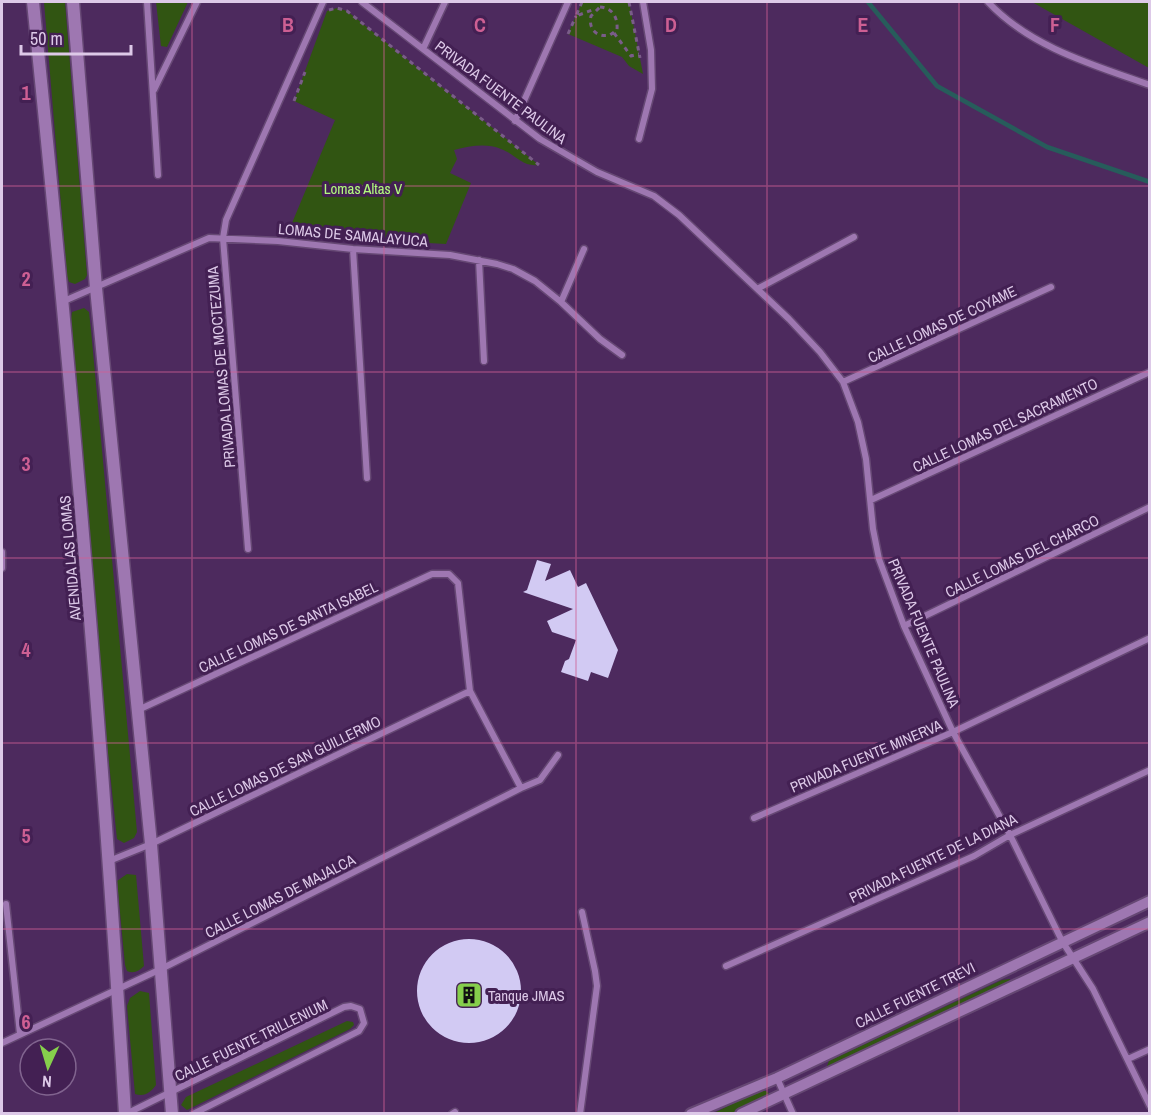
<svg xmlns="http://www.w3.org/2000/svg" width="1151" height="1115" font-family="'Archivo Narrow',sans-serif">
<style>
.green{fill:#315512}
.lines{fill:none;stroke-linecap:round;stroke-linejoin:round}
.stream{stroke:#275c5b;stroke-width:4.5}
.building{fill:#d2caf3}
.minor-casing{stroke:#664874;stroke-width:9}
.tertiary-casing{stroke:#664874;stroke-width:14}
.secondary-casing{stroke:#664874;stroke-width:15}
.path{stroke:#7a5c89;stroke-width:3;stroke-dasharray:4.5 4.5;stroke-linecap:butt}
.minor{stroke:#9e77b1;stroke-width:6}
.tertiary{stroke:#9e77b1;stroke-width:10}
.secondary{stroke:#9e77b1;stroke-width:12}
.grid{fill:none;stroke:#cd5f93;stroke-width:1.5;stroke-opacity:0.55}
.labels{text-anchor:middle;dominant-baseline:central;stroke-width:6;stroke-linejoin:round;paint-order:stroke}
.street-label{font-size:15px;fill:#ddc9e8;stroke:#432053}
.park-label{font-size:15px;fill:#b2fa7f;stroke:#432053}
.poi-label{font-size:15px;fill:#ddc9e8;stroke:#432053;text-anchor:start}
.grid-label{font-size:20px;text-anchor:middle;font-weight:bold;fill:#cd5f93;stroke:#432053;stroke-width:6;stroke-linejoin:round;paint-order:stroke}
</style>
<rect width="100%" height="100%" fill="#4d2a5e"/>
<path class="green" d="M44,2H65L87,275L85,279L75,284L69,282L67,276Z
M156,2H188L167,47L161,46Z
M582,2H629L643,74L629,66L622,57L568,34Z
M1032,2H1149V68Z
M337,8L347,11L539,165C521,167 517,155 501,149C486,143 470,146 454,150L457,159L450,173L471,183L446,244L287,235L335,120L294,101L327,11Z
M84,308L89,312L91,330L137,832L134,838L124,843L117,839L105,725L71,319L72,312Z
M127,874L136,875L144,966C139,971 134,974 127,971L125,965L117,881Z
M1010,979V986L832,1068L827,1066L829,1061L1002,980Z
M140,991L149,993L156,1085C151,1092 145,1097 135,1094L127,1006L130,998Z
M347,1021L353,1022L354,1025L350,1029L187,1110L181,1105L186,1097Z
M758,1091H766L771,1095L733,1113L712,1114Z"/>
<g class="lines">
<path class="stream" d="M868,2L937,86L1047,147L1150,182"/>
</g>
<path class="building" d="M537,560L551,564L545,581L570,570L578,587L586,583L618,650L608,678L591,672L588,681L561,672L565,661L569,659L576,640L552,632L547,621L573,609L523,592L527,590Z
M417 991a52 52 0 1 1 104 0a52 52 0 1 1-104 0Z"/>
<g class="lines">
<defs>
<path id="minor" d="M147,2L158,175
M362,2L540,139L597,172L654,196L679,215L789,319L820,352L843,382L858,422L866,459L873,529L879,559L904,626L953,732L1010,835L1062,941L1093,989L1150,1106
M988,2C1030,47 1093,65 1150,85
M423,49L445,2
M154,90L197,2
M515,121L568,2
M639,139L652,89L651,50L643,2
M353,249L367,478
M479,260L484,361
M759,288L854,237
M64,301L209,238L278,241L353,249L450,255L497,264L513,269L535,281L561,302L600,339L622,355
M561,302L584,249
M843,382L1051,287
M871,500L1150,372
M248,549L223,238L226,220L323,2
M2,552V568
M904,626L1150,507
M138,710L432,574H449L458,583L470,691L521,788
M754,818L953,732L1150,638
M109,861L151,844L470,691
M6,904L20,1034
M726,966L974,856L1010,835L1150,770
M2,1043L161,969L521,788L540,780L558,755
M1128,1059L1150,1049
M777,1078L793,1114
M126,1114L344,1007L351,1006L360,1009L364,1023L359,1031L193,1114
M452,1114L455,1112
M580,1114L597,986L595,971L582,912"/>
<path id="tertiary" d="M691,1114L777,1078L1150,901
M741,1114L1150,922"/>
<path id="secondary" d="M33,2C71,372 103,742 125,1114
M73,2L96,288L151,844L172,1114"/>
</defs>
<use href="#minor" class="minor-casing"/>
<use href="#tertiary" class="tertiary-casing"/>
<use href="#secondary" class="secondary-casing"/>
<path class="path" d="M582,2L576,16L595,9
M629,2L640,58
M600,7C613,8 618,18 617,30L610,35C597,38 588,29 591,16Z
M329,10L337,8L347,11L539,165
M614,33L631,56L639,54
M568,34L576,16
M294,101L305,72"/>
<use href="#minor" class="minor"/>
<use href="#tertiary" class="tertiary"/>
<use href="#secondary" class="secondary"/>
</g>
<path class="grid" d="M192,2V1114M384,2V1114M576,2V1114M767,2V1114M959,2V1114M2,186H1150M2,372H1150M2,558H1150M2,743H1150M2,929H1150"/>
<defs>
<symbol id="building-square" viewBox="-11 -11 22 22"><rect x="-9" y="-9" width="18" height="18" rx="4" fill="#86cf4c" stroke="#432053"/><path d="M-4-6H4V6H1V3H-1V6H-4ZM-2.5-4.3h1.7v1.8h-1.7ZM.8-4.3h1.7v1.8H.8ZM-2.5-1h1.7V.8h-1.7ZM.8-1h1.7V.8H.8Z" fill="#111"/></symbol>
</defs>
<g fill-rule="evenodd">
<use href="#building-square" x="454" y="980" width="30" height="30"/>
</g>
<g class="labels">
<g class="street-label">
<text transform="translate(501 92) rotate(37)">PRIVADA FUENTE PAULINA</text>
<text transform="translate(353 235) rotate(5)">LOMAS DE SAMALAYUCA</text>
<text transform="translate(942 324) rotate(-25)">CALLE LOMAS DE COYAME</text>
<text transform="translate(221 367) rotate(-95)">PRIVADA LOMAS DE MOCTEZUMA</text>
<text transform="translate(1005 425) rotate(-25)">CALLE LOMAS DEL SACRAMENTO</text>
<text transform="translate(1022 556) rotate(-26)">CALLE LOMAS DEL CHARCO</text>
<text transform="translate(70 558) rotate(-95)">AVENIDA LAS LOMAS</text>
<text transform="translate(288 627) rotate(-25)">CALLE LOMAS DE SANTA ISABEL</text>
<text transform="translate(924 633) rotate(67)">PRIVADA FUENTE PAULINA</text>
<text transform="translate(866 756) rotate(-23)">PRIVADA FUENTE MINERVA</text>
<text transform="translate(285 766) rotate(-26)">CALLE LOMAS DE SAN GUILLERMO</text>
<text transform="translate(933 858) rotate(-26)">PRIVADA FUENTE DE LA DIANA</text>
<text transform="translate(280 896) rotate(-27)">CALLE LOMAS DE MAJALCA</text>
<text transform="translate(915 995) rotate(-26)">CALLE FUENTE TREVI</text>
<text transform="translate(251 1040) rotate(-26)">CALLE FUENTE TRILLENIUM</text>
</g>
<g class="park-label">
<text x="363" y="188">Lomas Altas V</text>
</g>
<g class="poi-label">
<text x="488" y="995">Tanque JMAS</text>
</g>
</g>
<g class="grid-label">
<text x="288" y="32">B</text>
<text x="480" y="32">C</text>
<text x="671" y="32">D</text>
<text x="863" y="32">E</text>
<text x="1055" y="32">F</text>
<text x="26" y="100">1</text>
<text x="26" y="286">2</text>
<text x="26" y="471">3</text>
<text x="26" y="657">4</text>
<text x="26" y="843">5</text>
<text x="26" y="1029">6</text>
</g>
<rect width="1151" height="1115" fill="none" stroke="#ddc9e8" stroke-width="6"/>
<g transform="translate(48 1067) rotate(184)"><circle r="28" fill="#432053" stroke="#81648f" stroke-width="1.5"/>
<path d="M0-4.5L10 22L0 15L-10 22Z" fill="#86cf4c"/>
<text y="-9" font-size="16" font-weight="bold" text-anchor="middle" fill="#ddc9e8">N</text>
</g>
<path d="M21 45v9h110v-9" fill="none" stroke="#ddc9e8" stroke-width="3"/>
<text x="30" y="45" font-size="18" fill="#ddc9e8" stroke="#432053" stroke-width="4.5" paint-order="stroke">50 m</text>
</svg>
